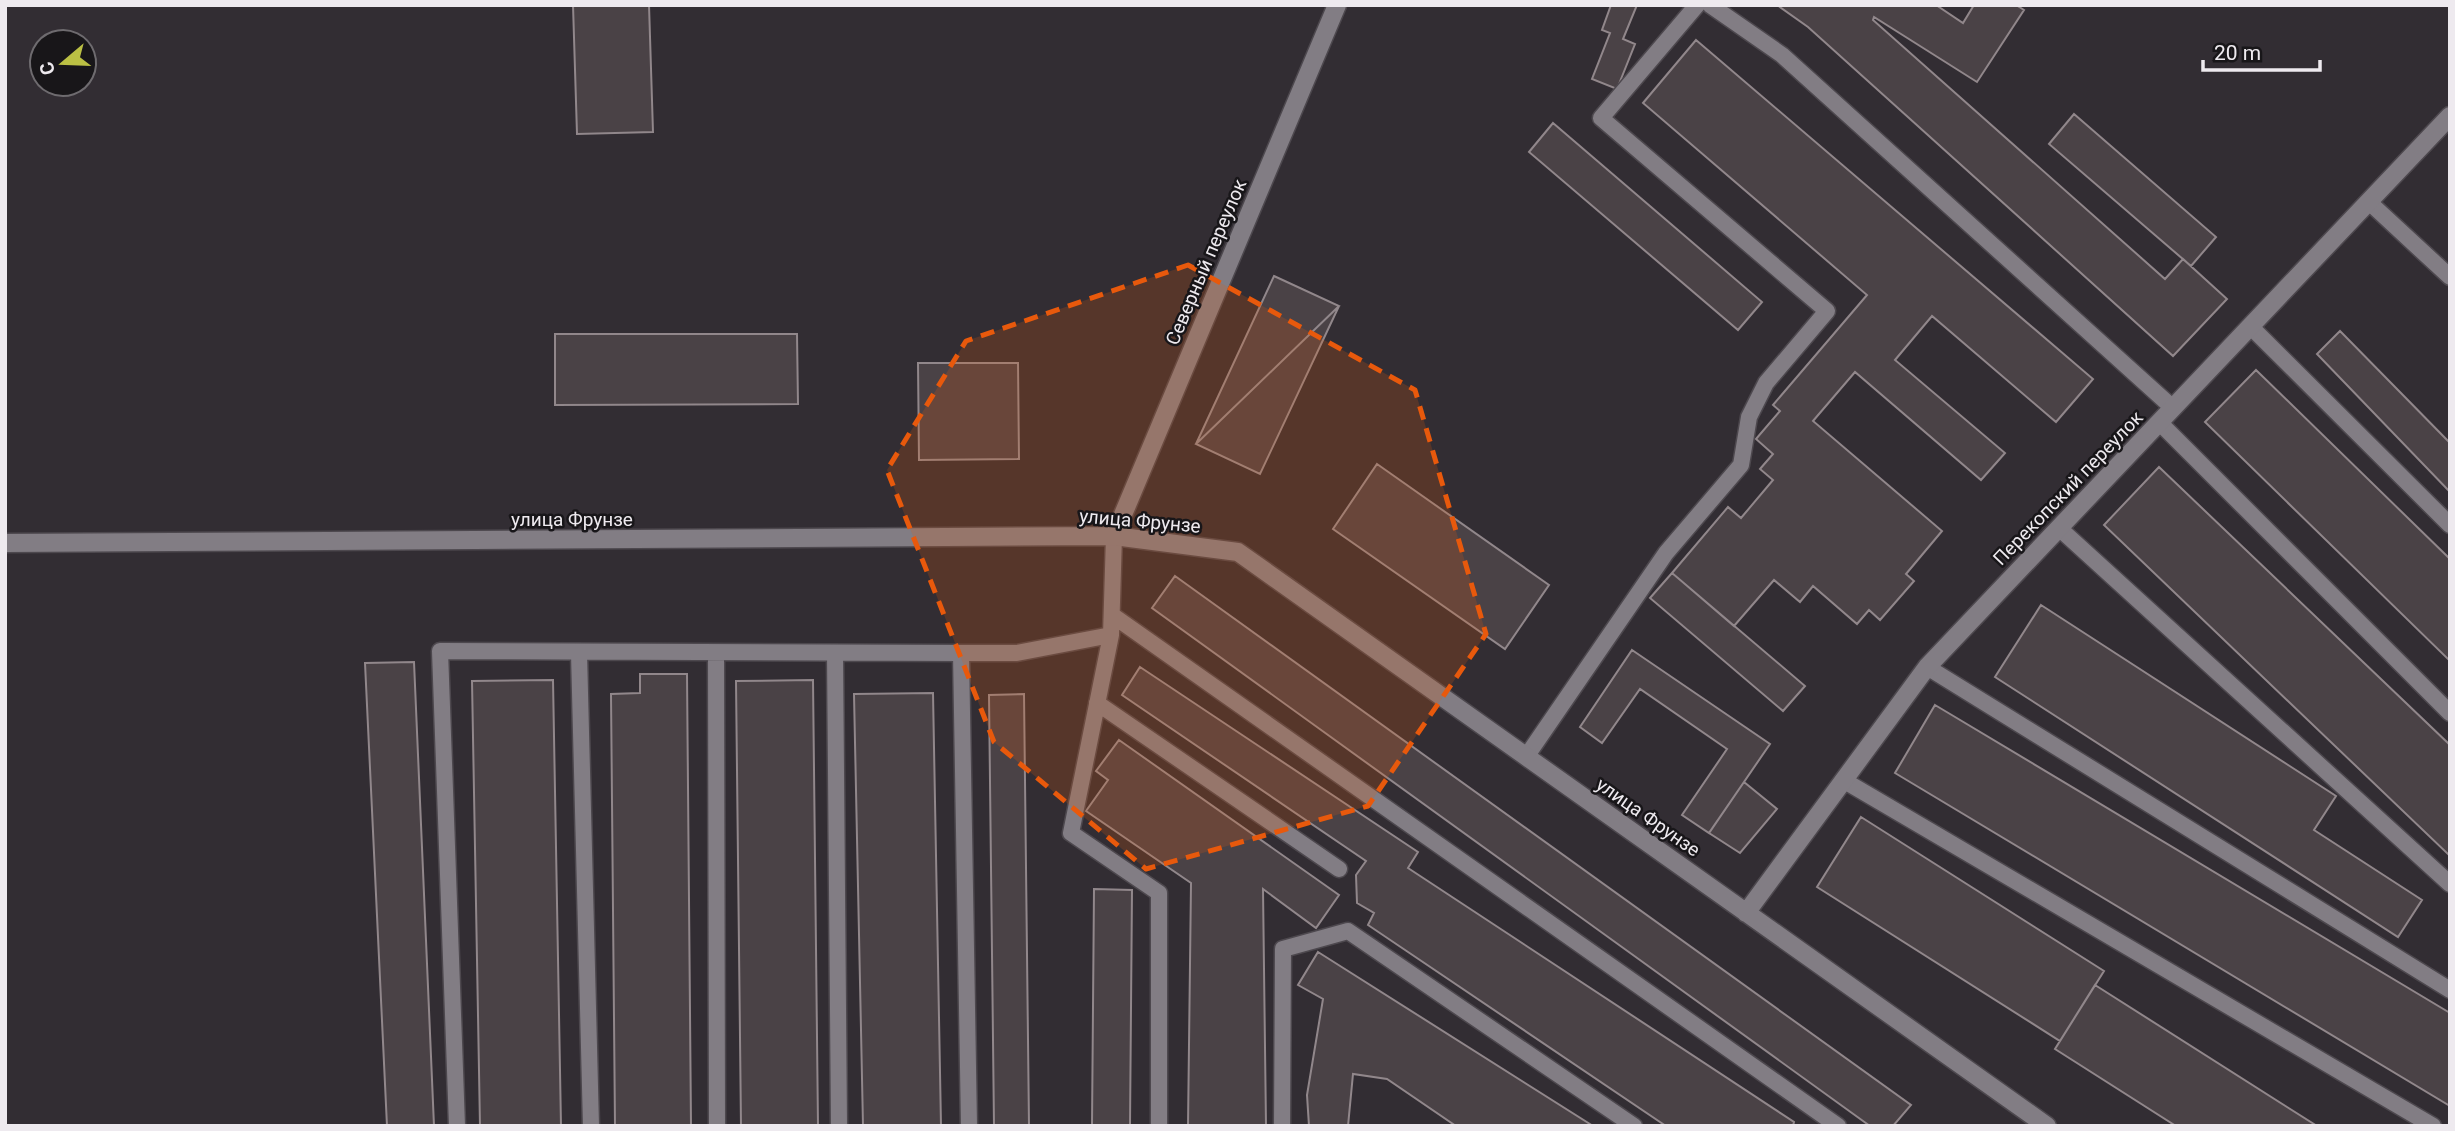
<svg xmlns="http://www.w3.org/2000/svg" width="2455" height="1131" font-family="Roboto,sans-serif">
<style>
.building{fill:#4a4246;stroke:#91878b;stroke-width:2}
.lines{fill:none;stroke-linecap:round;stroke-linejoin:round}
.service-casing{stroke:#4d484e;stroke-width:19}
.minor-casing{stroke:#4d484e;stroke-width:21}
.service{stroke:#827d84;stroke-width:16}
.minor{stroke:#827d84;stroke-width:18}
.marked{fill:#e8590c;fill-opacity:0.2;stroke:#e8590c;stroke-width:5;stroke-dasharray:14 9;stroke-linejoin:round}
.labels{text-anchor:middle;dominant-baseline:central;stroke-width:5;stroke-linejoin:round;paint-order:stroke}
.street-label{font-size:19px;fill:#eeeaef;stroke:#181619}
</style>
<rect width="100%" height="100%" fill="#322d33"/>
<path class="building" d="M573,5H649L653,132L577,134Z
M1611,5H1637L1623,39L1635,44L1617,89L1592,79L1610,33L1602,30Z
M1777,5H1936L1963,23L1974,5H2016L2024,10L1977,82L1874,17L1873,20L2165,279L2183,259L2227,299L2173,356L1808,27Z
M1696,40L2093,379L2056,422L1932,316L1895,360L2005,453L1981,480L1855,372L1813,421L1942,531L1906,574L1914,581L1880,620L1869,610L1857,624L1813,586L1800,602L1774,580L1734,626L1672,573L1728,507L1741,518L1773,480L1760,469L1773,454L1756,439L1780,411L1773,405L1867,295L1643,103Z
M2074,114L2216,237L2191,266L2049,144Z
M1553,123L1762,302L1738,330L1529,152Z
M1274,276L1339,306L1196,444Z
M1339,306L1260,474L1196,444Z
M2340,331L2450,443V492L2317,354Z
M555,334H797L798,404L555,405Z
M918,363H1018L1019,459L919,460Z
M2256,370L2450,559V661L2205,422Z
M1377,464L1549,585L1505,649L1333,529Z
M2159,467L2450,745V856L2104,525Z
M1672,573L1805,686L1783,711L1650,598Z
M1175,576L1911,1105L1893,1126H1870L1152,608Z
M2041,605L2336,796L2314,830L2422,900L2398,937L1995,677Z
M1632,650L1770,744L1709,833L1682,815L1727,749L1640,689L1602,743L1580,727Z
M414,662L434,1126H387L365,663Z
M1140,667L1418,852L1408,868L1794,1122L1793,1126H1666L1368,925L1374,913L1357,903L1356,875L1366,861L1122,695Z
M640,674H687L691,1126H615L611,694L640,693Z
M553,680L561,1126H480L472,681Z
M813,680L818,1126H741L736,681Z
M933,693L941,1126H863L854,694Z
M1024,694L1029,1126H994L989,695Z
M1935,705L2450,1013V1106L1895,773Z
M1119,740L1339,895L1316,928L1263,889L1266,1126H1188L1191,883L1086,811L1108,780L1096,771Z
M1744,782L1777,809L1740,853L1709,833Z
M1861,817L2104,971L2060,1041L1817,887Z
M1094,889L1132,890L1130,1126H1092Z
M1318,952L1593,1126H1456L1387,1079L1353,1074L1348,1126H1309L1307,1095L1323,999L1298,985Z
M2095,985L2317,1126H2176L2055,1049Z"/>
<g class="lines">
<defs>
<path id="service" d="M1710,5L1782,55L2173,408
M2369,202L2450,277
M2250,326L2450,525
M2159,422L2450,713
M2059,528L2450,884
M1112,615L1838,1126
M1111,635L1071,833L1159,893V1126
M579,653L591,1126
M716,653L717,1126
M835,653L839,1126
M961,653H1017L1111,635L1114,536
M1927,667L2450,990
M1097,703L1339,869
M1526,757L1666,553L1741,465L1749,417L1766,383L1827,311L1601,118L1697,5
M1843,780L2433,1126
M457,1126L440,651L961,653L969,1126
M1282,1126L1283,949L1348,931L1634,1126"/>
<path id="minor" d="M1114,536L1337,5
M5,543L1114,536L1238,552L2047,1126
M1746,913L1927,667L2450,116"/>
</defs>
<use href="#service" class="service-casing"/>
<use href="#minor" class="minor-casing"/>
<use href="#service" class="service"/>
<use href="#minor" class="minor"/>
</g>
<path class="marked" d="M1188,265L1415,390L1486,634L1368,806L1146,869L994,742L887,470L966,341Z"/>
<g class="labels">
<g class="street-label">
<text transform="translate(1206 262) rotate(-67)">Северный переулок</text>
<text transform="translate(2068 488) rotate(-46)">Перекопский переулок</text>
<text x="572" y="519">улица Фрунзе</text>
<text transform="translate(1140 521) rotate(5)">улица Фрунзе</text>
<text transform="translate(1648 817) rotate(35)">улица Фрунзе</text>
</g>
</g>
<rect width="2455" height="1131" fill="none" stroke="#eeeaef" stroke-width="14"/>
<g transform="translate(63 63) rotate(251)"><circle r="33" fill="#181619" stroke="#6e6b6f" stroke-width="2"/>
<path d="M0-5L12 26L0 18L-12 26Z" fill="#bbc044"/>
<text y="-10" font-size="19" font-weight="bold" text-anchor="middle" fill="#eeeaef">С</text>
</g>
<path d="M2203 60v10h117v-10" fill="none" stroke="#eeeaef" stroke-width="3.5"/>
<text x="2214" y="60" font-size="21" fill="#eeeaef" stroke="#181619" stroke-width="5" paint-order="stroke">20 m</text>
</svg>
